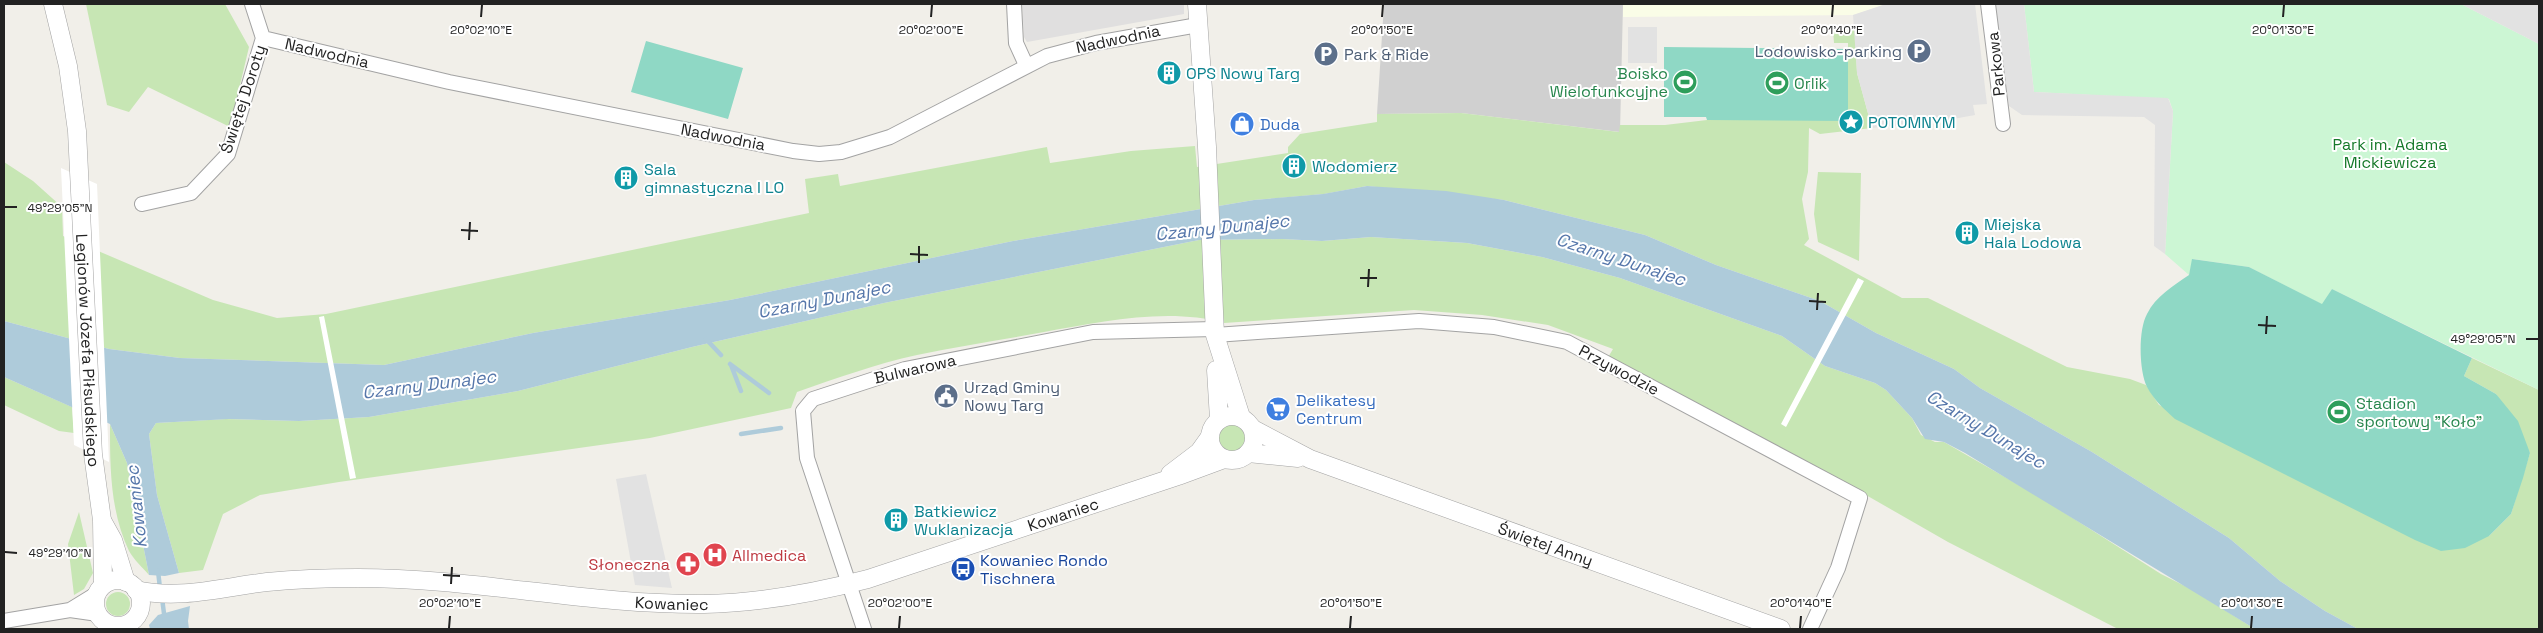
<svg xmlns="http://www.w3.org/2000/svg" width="2543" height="633" font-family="'Space Grotesk',sans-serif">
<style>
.residential{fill:#e0dfdf}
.education{fill:#fafde7}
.religious{fill:#d0d0d0}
.grass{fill:#c7e6b4}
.park{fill:#ccf6d4}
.pitch{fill:#8fd8c5}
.parking{fill:#e2e2e2}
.water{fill:#aecbda}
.pier{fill:#fff}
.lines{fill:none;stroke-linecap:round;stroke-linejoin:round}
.stream{stroke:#aecbda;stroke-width:4.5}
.minor-casing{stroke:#a3a3a3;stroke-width:16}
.tertiary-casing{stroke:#a3a3a3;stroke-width:19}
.minor{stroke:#fff;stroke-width:14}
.tertiary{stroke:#fff;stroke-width:18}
.ticks{fill:none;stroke:#222;stroke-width:2}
.labels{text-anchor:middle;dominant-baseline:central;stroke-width:4;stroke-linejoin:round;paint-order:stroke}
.street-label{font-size:16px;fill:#222;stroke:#fff}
.service-label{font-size:16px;fill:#4e5e75;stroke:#fff;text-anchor:start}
.culture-label{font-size:16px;fill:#0d838f;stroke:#fff;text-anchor:start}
.leisure-label{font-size:16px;fill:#27864d;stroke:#fff;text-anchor:start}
.shop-label{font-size:16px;fill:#366cbe;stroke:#fff;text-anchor:start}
.park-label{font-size:16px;fill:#16792a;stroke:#fff}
.health-label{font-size:16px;fill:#be3a42;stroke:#fff;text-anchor:start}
.transit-label{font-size:16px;fill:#164399;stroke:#fff;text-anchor:start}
.water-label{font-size:18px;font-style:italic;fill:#5576aa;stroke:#fff}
.ticks-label{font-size:12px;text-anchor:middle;fill:#222;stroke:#fff;stroke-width:4;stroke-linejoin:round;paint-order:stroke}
</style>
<rect width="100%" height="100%" fill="#f1efe9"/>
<path class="residential" d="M1022,4H1184V14L1027,42L1024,37Z"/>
<path class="education" d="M1623,4H1886L1853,15L1623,17Z"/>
<path class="religious" d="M1384,4H1623L1620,132L1461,113L1377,114Z"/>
<path class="grass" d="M86,4H225L249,47L230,127L148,87L129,112L107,105Z
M1833,29L1855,30L1857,73L1872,128L1820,134L1809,128L1808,172L1802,199L1809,239L1804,245L1902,298H1928L2067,367L2130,379L2146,385L2159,405L2489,536L2511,514L2530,453L2496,394L2464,376L2472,358L2539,390V629H2358L2325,611L2280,581L2229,538L2092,452L1980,388L1954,369L1876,333L1820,301L1716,265L1645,235L1504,200L1367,186L1324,194L1254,200L1013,241L730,300L533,333L384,365L180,358L109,349L4,321V162L33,181L62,207L63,236L213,300L277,318L326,314L809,213L805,179L838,174L840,186L1047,147L1050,163L1131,151L1195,146L1197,167L1288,153V147L1300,134L1377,122V114L1461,113L1619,132L1620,125H1665L1707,120H1848V43H1834Z
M1818,172L1861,173L1859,261L1818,242L1814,214Z
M1371,237L1467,243L1542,257L1620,278L1782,336L1825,366L1875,383L1886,390L1912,418L1921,435L1935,442H1944L2038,496L2161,574L2189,588L2255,629H2118L1948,542L1852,487L1607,359L1613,349L1548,325L1482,315L1414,310L1224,323C1169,307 1099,322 1044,332C1002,340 959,346 917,355C876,364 837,378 797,392L791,408L650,438L339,482L260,495L223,514L203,570L179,573L157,495L149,434L156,423L226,419L299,421L369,417L518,391L692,347L884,303L1199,240L1282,239L1322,241Z
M4,377L72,407L74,433L59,431L4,405Z
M1219 438a14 14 0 1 1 28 0a14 14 0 1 1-28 0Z
M110,424L127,463L149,575C143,568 134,560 129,551C110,511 110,467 110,424Z
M79,512L93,573L84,589L74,595L68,544Z
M106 604a12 12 0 1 1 24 0a12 12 0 1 1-24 0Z"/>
<path class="park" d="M2024,4H2461L2539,44V390L2332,289L2323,305L2249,267L2193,259L2189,275L2165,254L2173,111L2169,99L2034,92Z"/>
<path class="pitch" d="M646,41L743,68L728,119L631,92Z
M1664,47L1848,49V121L1707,120L1706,117H1664Z
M2192,259L2249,267L2322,304L2332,289L2472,358L2464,376L2496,394L2518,421L2530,453L2523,478L2511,514L2489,536L2465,548L2441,551L2415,540L2175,419C2164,409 2154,400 2147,387C2139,371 2138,330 2147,314C2156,296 2173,286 2189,275Z"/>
<path class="parking" d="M1886,4H1975L1987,104L1973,105L1975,115L1942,121L1872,128L1857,73L1853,15Z
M1995,4H2024L2034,92L2168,98L2173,111L2165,254L2154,246L2155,125L2144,117L2022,115L2009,106Z
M2461,4H2539V44Z
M1628,27H1657V63H1628Z
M646,474L672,588L635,585L616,479Z"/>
<path class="water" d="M1367,186L1446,191L1504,200L1645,235L1716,265L1820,301L1876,333L1954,369L1980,388L2092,452L2229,538L2280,581L2325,611L2358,629H2255L1965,453L1944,442L1925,439L1912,418L1886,390L1875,383L1825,366L1782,336L1620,278L1542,257L1467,243L1371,237L1322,241L1282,239L1199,240L884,303L692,347L518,391L369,417L299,421L229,419L156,423L149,434L157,495L179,573L165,576L149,575L127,463L110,424L4,377V321L109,349L180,358L384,365L533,333L730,300L1013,241L1254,200L1323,194Z
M190,606L188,621L189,629H150L149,625L158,615Z"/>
<path class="pier" d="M61,168L97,184L109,462L74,445Z
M1858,278L1864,281L1786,427L1781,424Z
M324,316L356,478L350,479L319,317Z"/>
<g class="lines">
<path class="stream" d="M706,339L721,355
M730,364L769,393
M731,365L741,391
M741,434L781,428
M158,571L160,588
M162,598L166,629"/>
<defs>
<path id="minor" d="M1014,4L1016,43L1026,65
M1988,4L2003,124
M263,38L449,82L793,151L819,154L841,152L890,137L1047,56L1096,43L1198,25
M142,204L191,193L228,154L263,38L252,4
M1215,335L1419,321L1494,327L1567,342L1860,498L1838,568L1810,629
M70,610L96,594
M4,621L70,610L98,614
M864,629L807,458L803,411L813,399L905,369L1093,332L1214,329"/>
<g id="tertiary">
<path id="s1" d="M53,4L68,66L77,131L93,454L102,520L103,585"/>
<path d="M1197,4L1207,147L1215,335L1241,417"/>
<path d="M1216,370L1219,419"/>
<circle cx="1232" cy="438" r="22"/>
<path id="s2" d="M1253,429L1310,459L1781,629"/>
<path d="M1248,453L1298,458"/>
<path d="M1170,474L1199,452L1209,438"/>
<path d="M103,522L113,540L126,582"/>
<circle cx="118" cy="603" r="23"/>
<path id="s3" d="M136,590C179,600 224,587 267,582C297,579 328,578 358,578C474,578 588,605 704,604C760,603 814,593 868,579L1178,476L1224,459"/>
</g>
</defs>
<use href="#minor" class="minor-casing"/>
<use href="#tertiary" class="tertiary-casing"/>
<use href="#minor" class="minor"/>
<use href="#tertiary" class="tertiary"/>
</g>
<path class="ticks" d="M481,17L482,5M931,17L932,5M1382,17L1383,5M1832,17L1833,5M2283,17L2284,5M5,207H17M461,230L478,231M469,240L470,222M910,254L928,255M919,263V246M1360,278H1377M1368,287L1369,269M1809,301L1826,302M1817,310L1818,293M2258,325L2276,326M2266,334L2267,316M2526,339H2538M5,552L17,553M443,575L460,576M451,584L452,567M449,628L450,616M899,628L900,616M1350,628L1351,616M1800,628L1801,616M2251,628L2252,616"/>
<defs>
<symbol id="parking-disc" viewBox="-11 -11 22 22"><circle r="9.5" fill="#5c6f8a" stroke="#fff"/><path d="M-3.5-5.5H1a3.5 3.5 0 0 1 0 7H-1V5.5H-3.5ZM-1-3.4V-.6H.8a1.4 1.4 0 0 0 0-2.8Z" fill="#fff"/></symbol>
<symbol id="building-disc" viewBox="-11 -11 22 22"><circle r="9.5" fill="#0f9aa8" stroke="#fff"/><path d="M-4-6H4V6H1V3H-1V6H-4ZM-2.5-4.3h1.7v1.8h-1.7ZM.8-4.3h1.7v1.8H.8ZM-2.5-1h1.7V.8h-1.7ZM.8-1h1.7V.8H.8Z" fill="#fff"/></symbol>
<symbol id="stadium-disc" viewBox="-11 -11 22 22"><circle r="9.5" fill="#2e9e5b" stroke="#fff"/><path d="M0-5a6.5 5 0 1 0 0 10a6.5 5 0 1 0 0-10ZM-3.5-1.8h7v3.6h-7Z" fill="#fff"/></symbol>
<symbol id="sight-disc" viewBox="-11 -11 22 22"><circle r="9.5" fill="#0f9aa8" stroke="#fff"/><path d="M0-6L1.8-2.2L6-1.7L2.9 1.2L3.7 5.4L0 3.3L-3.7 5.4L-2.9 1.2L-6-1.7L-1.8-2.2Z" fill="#fff"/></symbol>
<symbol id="shop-disc" viewBox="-11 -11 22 22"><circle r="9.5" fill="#3f7fe0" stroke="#fff"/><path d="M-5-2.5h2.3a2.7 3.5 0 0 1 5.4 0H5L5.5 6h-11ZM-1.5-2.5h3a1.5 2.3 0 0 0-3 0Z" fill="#fff"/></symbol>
<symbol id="civic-disc" viewBox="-11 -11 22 22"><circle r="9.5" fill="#5c6f8a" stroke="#fff"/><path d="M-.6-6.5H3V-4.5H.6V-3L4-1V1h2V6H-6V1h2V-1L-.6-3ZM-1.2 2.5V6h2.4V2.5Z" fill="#fff"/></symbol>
<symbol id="supermarket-disc" viewBox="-11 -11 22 22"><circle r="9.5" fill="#3f7fe0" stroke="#fff"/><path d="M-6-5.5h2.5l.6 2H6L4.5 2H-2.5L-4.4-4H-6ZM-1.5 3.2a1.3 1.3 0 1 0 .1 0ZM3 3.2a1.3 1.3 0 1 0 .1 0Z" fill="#fff"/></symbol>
<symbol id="hospital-disc" viewBox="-11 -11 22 22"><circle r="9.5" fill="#e0444e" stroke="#fff"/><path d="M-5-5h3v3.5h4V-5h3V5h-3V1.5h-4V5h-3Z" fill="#fff"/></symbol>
<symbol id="pharmacy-disc" viewBox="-11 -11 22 22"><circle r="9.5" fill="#e0444e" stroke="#fff"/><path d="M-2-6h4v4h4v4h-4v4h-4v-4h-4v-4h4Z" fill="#fff"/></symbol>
<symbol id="bus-disc" viewBox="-11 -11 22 22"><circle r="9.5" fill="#1a4fb4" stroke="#fff"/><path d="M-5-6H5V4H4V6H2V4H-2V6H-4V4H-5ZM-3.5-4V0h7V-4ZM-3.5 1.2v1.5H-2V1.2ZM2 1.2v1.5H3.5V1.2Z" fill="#fff"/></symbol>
</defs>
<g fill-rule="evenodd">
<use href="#parking-disc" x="1905" y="37" width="28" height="28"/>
<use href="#parking-disc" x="1312" y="40" width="28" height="28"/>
<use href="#building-disc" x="1155" y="59" width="28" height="28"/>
<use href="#stadium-disc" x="1671" y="68" width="28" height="28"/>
<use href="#stadium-disc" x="1763" y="69" width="28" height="28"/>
<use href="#sight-disc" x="1837" y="108" width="28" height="28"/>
<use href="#shop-disc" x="1228" y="110" width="28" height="28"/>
<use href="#building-disc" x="1280" y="152" width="28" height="28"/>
<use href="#building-disc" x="612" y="164" width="28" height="28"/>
<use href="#building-disc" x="1953" y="219" width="28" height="28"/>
<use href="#civic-disc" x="932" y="382" width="28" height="28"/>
<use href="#supermarket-disc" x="1264" y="395" width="28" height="28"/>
<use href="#stadium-disc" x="2325" y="398" width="28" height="28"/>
<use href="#building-disc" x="882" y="506" width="28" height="28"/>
<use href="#hospital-disc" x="701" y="541" width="28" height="28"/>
<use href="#pharmacy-disc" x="674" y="550" width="28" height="28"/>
<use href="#bus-disc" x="949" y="555" width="28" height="28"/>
</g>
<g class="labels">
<g class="street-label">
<text transform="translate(1118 39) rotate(-12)">Nadwodnia</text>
<text transform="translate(327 53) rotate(13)">Nadwodnia</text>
<text transform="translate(1996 64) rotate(-96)">Parkowa</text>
<text transform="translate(243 99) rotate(-72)">Świętej Doroty</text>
<text transform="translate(723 137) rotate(11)">Nadwodnia</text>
<text stroke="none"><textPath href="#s1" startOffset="349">Legionów Józefa Piłsudskiego</textPath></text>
<text transform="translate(915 369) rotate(-13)">Bulwarowa</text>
<text transform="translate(1619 370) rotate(28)">Przywodzie</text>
<text stroke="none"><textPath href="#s3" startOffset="942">Kowaniec</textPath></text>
<text stroke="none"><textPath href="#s2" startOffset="315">Świętej Anny</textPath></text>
<text stroke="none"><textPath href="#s3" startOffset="538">Kowaniec</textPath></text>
</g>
<g class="service-label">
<text x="1902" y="51" text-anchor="end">Lodowisko-parking</text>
<text x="1344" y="54">Park &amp; Ride</text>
<text x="964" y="387">Urząd Gminy<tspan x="964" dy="18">Nowy Targ</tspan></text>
</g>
<g class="culture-label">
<text x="1186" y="73">OPS Nowy Targ</text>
<text x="1868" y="122">POTOMNYM</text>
<text x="1312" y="166">Wodomierz</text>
<text x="644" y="169">Sala<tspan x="644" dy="18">gimnastyczna I LO</tspan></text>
<text x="1984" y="224">Miejska<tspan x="1984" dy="18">Hala Lodowa</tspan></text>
<text x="914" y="511">Batkiewicz<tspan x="914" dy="18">Wuklanizacja</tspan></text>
</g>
<g class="leisure-label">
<text x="1668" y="73" text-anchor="end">Boisko<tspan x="1668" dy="18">Wielofunkcyjne</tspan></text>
<text x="1794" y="83">Orlik</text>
<text x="2356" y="403">Stadion<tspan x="2356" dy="18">sportowy "Koło"</tspan></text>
</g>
<g class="shop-label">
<text x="1260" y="124">Duda</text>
<text x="1296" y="400">Delikatesy<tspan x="1296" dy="18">Centrum</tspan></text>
</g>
<g class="park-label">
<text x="2390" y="144">Park im. Adama<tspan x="2390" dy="18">Mickiewicza</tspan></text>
</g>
<g class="health-label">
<text x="732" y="555">Allmedica</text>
<text x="670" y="564" text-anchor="end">Słoneczna</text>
</g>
<g class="transit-label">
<text x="980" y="560">Kowaniec Rondo<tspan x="980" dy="18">Tischnera</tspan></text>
</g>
<g class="water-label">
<text transform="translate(1222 227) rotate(-6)">Czarny Dunajec</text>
<text transform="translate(1621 259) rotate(18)">Czarny Dunajec</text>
<text transform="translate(824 299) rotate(-11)">Czarny Dunajec</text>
<text transform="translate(429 384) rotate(-7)">Czarny Dunajec</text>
<text transform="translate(1986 429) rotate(31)">Czarny Dunajec</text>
<text transform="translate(136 507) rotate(-96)">Kowaniec</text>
</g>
</g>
<g class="ticks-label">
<text x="481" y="34">20°02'10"E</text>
<text x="931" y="34">20°02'00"E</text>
<text x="1382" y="34">20°01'50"E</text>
<text x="1832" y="34">20°01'40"E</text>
<text x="2283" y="34">20°01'30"E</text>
<text x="60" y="212">49°29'05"N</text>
<text x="2483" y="343">49°29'05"N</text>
<text x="60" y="557">49°29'10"N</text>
<text x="450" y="607">20°02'10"E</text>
<text x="900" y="607">20°02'00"E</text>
<text x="1351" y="607">20°01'50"E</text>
<text x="1801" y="607">20°01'40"E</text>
<text x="2252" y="607">20°01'30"E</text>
</g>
<rect width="2543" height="633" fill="none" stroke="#222222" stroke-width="10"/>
</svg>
